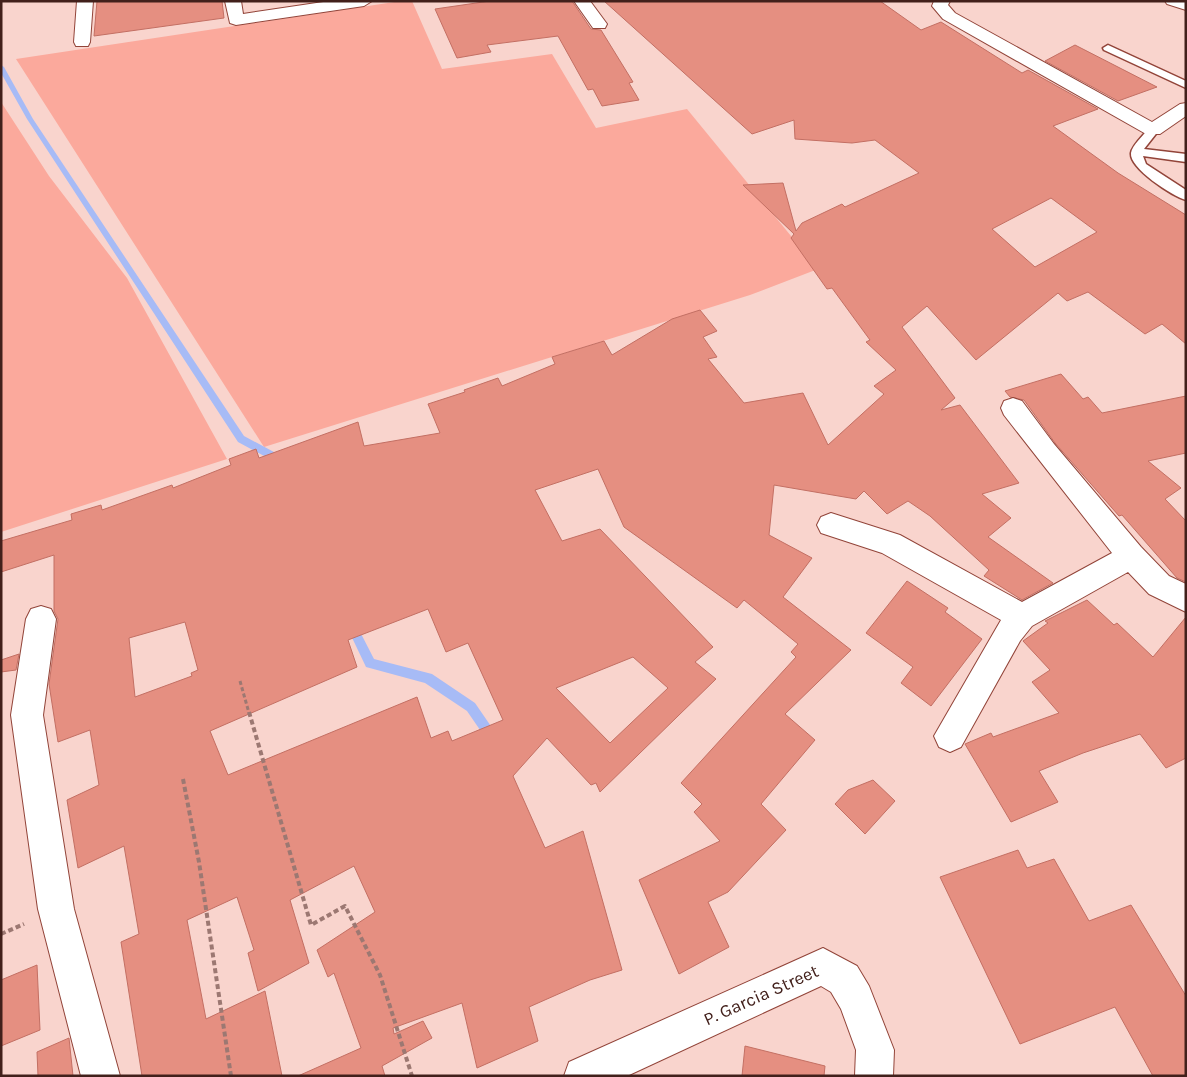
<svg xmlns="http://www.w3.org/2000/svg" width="1187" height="1077" font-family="Karla,sans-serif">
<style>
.green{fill:#fba99c}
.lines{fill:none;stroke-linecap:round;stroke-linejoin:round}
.stream{fill:#a7bbf6;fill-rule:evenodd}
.building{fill:#e58f81;stroke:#c36f63;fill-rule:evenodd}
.lane-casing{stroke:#924439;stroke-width:3}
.street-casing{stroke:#924439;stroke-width:2}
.secondary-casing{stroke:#924439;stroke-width:2}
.path-far1{stroke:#9c7872;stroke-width:3;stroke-dasharray:4 2.5;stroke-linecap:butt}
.path{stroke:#9c7872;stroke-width:4;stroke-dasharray:5 3;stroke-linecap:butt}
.lane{fill:#fff;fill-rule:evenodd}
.street{fill:#fff;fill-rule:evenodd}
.secondary{fill:#fff;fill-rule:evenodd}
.labels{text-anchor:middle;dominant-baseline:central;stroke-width:4;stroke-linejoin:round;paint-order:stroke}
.near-street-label{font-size:18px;fill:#42201b;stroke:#fff}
</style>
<rect width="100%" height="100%" fill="#f9d4cd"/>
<path class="green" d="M401,1H412L442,69L552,54L596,128L687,109L818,269L750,295L264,447L16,59Z
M1,102L49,176L127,278L227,459L1,532Z"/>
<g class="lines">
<path class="stream" d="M1,65L4,67L33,119L244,436L285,458L287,461L285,464H279L238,442L27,119L1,73Z
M351,620L355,622L374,659L432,674L475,703L497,735L499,739L497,743L493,745L489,743L467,711L425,683L366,667L346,625L347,622Z"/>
</g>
<path class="building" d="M97,1H222L224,18L94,36Z
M490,1H572L591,29L601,30L633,82L629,83L639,100L602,106L593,89L588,90L558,36L487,45L491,52L457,58L435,9Z
M604,1H880L921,30L941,22L1022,73L1028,70L1098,109L1053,126L1118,173L1186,215V344L1162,324L1145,334L1088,292L1067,301L1058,293L976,360L927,306L902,327L955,398L941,410L960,405L1019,483L982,494L1011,518L988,537L1053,583L1022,600L984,576L989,570L930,516L908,501L887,514L864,491L856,499L774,485L769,535L812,558L783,597L851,650L785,714L815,740L761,804L786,830L728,892L708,902L729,947L679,974L639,880L720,841L694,812L702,804L681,783L796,657L791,652L798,644L744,600L737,608L624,527L598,469L535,490L562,541L600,529L713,647L695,662L716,679L600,792L596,783L591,785L547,738L513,776L545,848L583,831L622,970L590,980L529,1007L538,1041L477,1068L462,1003L393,1028L394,1034L423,1021L432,1038L382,1066L385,1076H298L361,1048L334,973L328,977L317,950L375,912L354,866L290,900L309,963L258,991L248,953L254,950L237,897L187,920L206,1019L265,991L282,1076H142L121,942L139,934L124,846L78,868L67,800L99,785L90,730L58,742L49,684L58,619L54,611V555L1,572V541L72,520L71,514L101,505L102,510L172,485L173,488L231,465L229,459L256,449L259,458L358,422L364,446L440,433L428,404L465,392L464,390L498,378L502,386L555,364L552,357L604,341L612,355L672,319L700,310L717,331L703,337L717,357L708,359L744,403L803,393L828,445L884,394L874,386L896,370L866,342L870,340L832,288L827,289L791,238L794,234L743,185L783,183L796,231L802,223L842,204L845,207L919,173L875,140L852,143L795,139L794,120L752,134ZM1051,198L1097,232L1035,267L992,229ZM428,609L446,652L468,643L503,720L452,741L448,731L431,738L417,697L228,775L210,731L357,667L348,640ZM185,622L198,670L191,673L192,676L135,697L129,638ZM633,657L668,688L610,743L556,688Z
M1075,45L1157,87L1118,101L1045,61Z
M1061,374L1083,399L1088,397L1102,413L1186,396V453L1148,461L1181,488L1165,499L1186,521V582L1177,578L1122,515L1119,516L1055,443L1024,400L1010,397L1005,391Z
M907,581L948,608L945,612L982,639L931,706L901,683L913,667L866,633Z
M1087,600L1114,625L1117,623L1153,657L1186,617V758L1166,768L1140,734L1083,753L1039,771L1058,802L1011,822L965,744L991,733L993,737L1059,713L1032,682L1050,670L1023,641L1048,623L1045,621Z
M19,654L16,670L1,672V660Z
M873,780L895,801L865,834L835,804L848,790Z
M1018,850L1027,868L1054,859L1089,921L1131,905L1186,996V1076H1153L1115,1007L1020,1044L940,877Z
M37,965L40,1030L1,1046V980Z
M69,1038L73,1076H38L37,1052Z
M745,1046L825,1066L824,1076H742Z"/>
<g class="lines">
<defs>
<path id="lane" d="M1108,45L1186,81V88L1104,50L1103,48Z
M1153,127L1159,130L1144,149L1186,154V162L1143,156L1146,164L1186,190V200C1172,196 1129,168 1131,153C1132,145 1144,135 1149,128Z"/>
<path id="street" d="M77,1H93L90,42L88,46H76L74,42Z
M225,1H241L243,14L330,1H372L364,6L236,25L230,23Z
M574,1H590L607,24L605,28H593Z
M934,1H950L948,5L955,13L1152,122L1180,104L1186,103V116L1160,134H1146L943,19L932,6Z
M1013,398L1022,401L1054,444L1141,547L1169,576L1186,584V612L1149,594L1128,572L1032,626L1020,641L961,747L950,752L939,747L934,736L1001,620L882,553L821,533L817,525L821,517L831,513L900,535L1022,602L1112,553L1004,415L1001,408L1004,401Z
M41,606L51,609L56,619L43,715L74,909L120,1076H81L38,909L11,715L26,619L31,609Z
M823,948L857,966L869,986L894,1050L893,1076H855L856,1050L841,1009L831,992L821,986L627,1076H564L569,1062Z"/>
<path id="secondary" d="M1165,1H1186V10L1167,4Z"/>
</defs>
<use href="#lane" class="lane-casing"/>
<use href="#street" class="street-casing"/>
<use href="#secondary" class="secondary-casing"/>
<path class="path-far1" d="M240,681L249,713"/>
<path class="path" d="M249,712L311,925L345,906L380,975L412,1076
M183,779L199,862L231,1076
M1,934L24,924"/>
<use href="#lane" class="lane"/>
<use href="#street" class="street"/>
<use href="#secondary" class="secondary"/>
</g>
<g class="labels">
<g class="near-street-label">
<text transform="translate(761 995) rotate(-24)">P. Garcia Street</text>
</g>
</g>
<rect width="1187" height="1077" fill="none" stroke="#42201b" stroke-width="5"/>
</svg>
